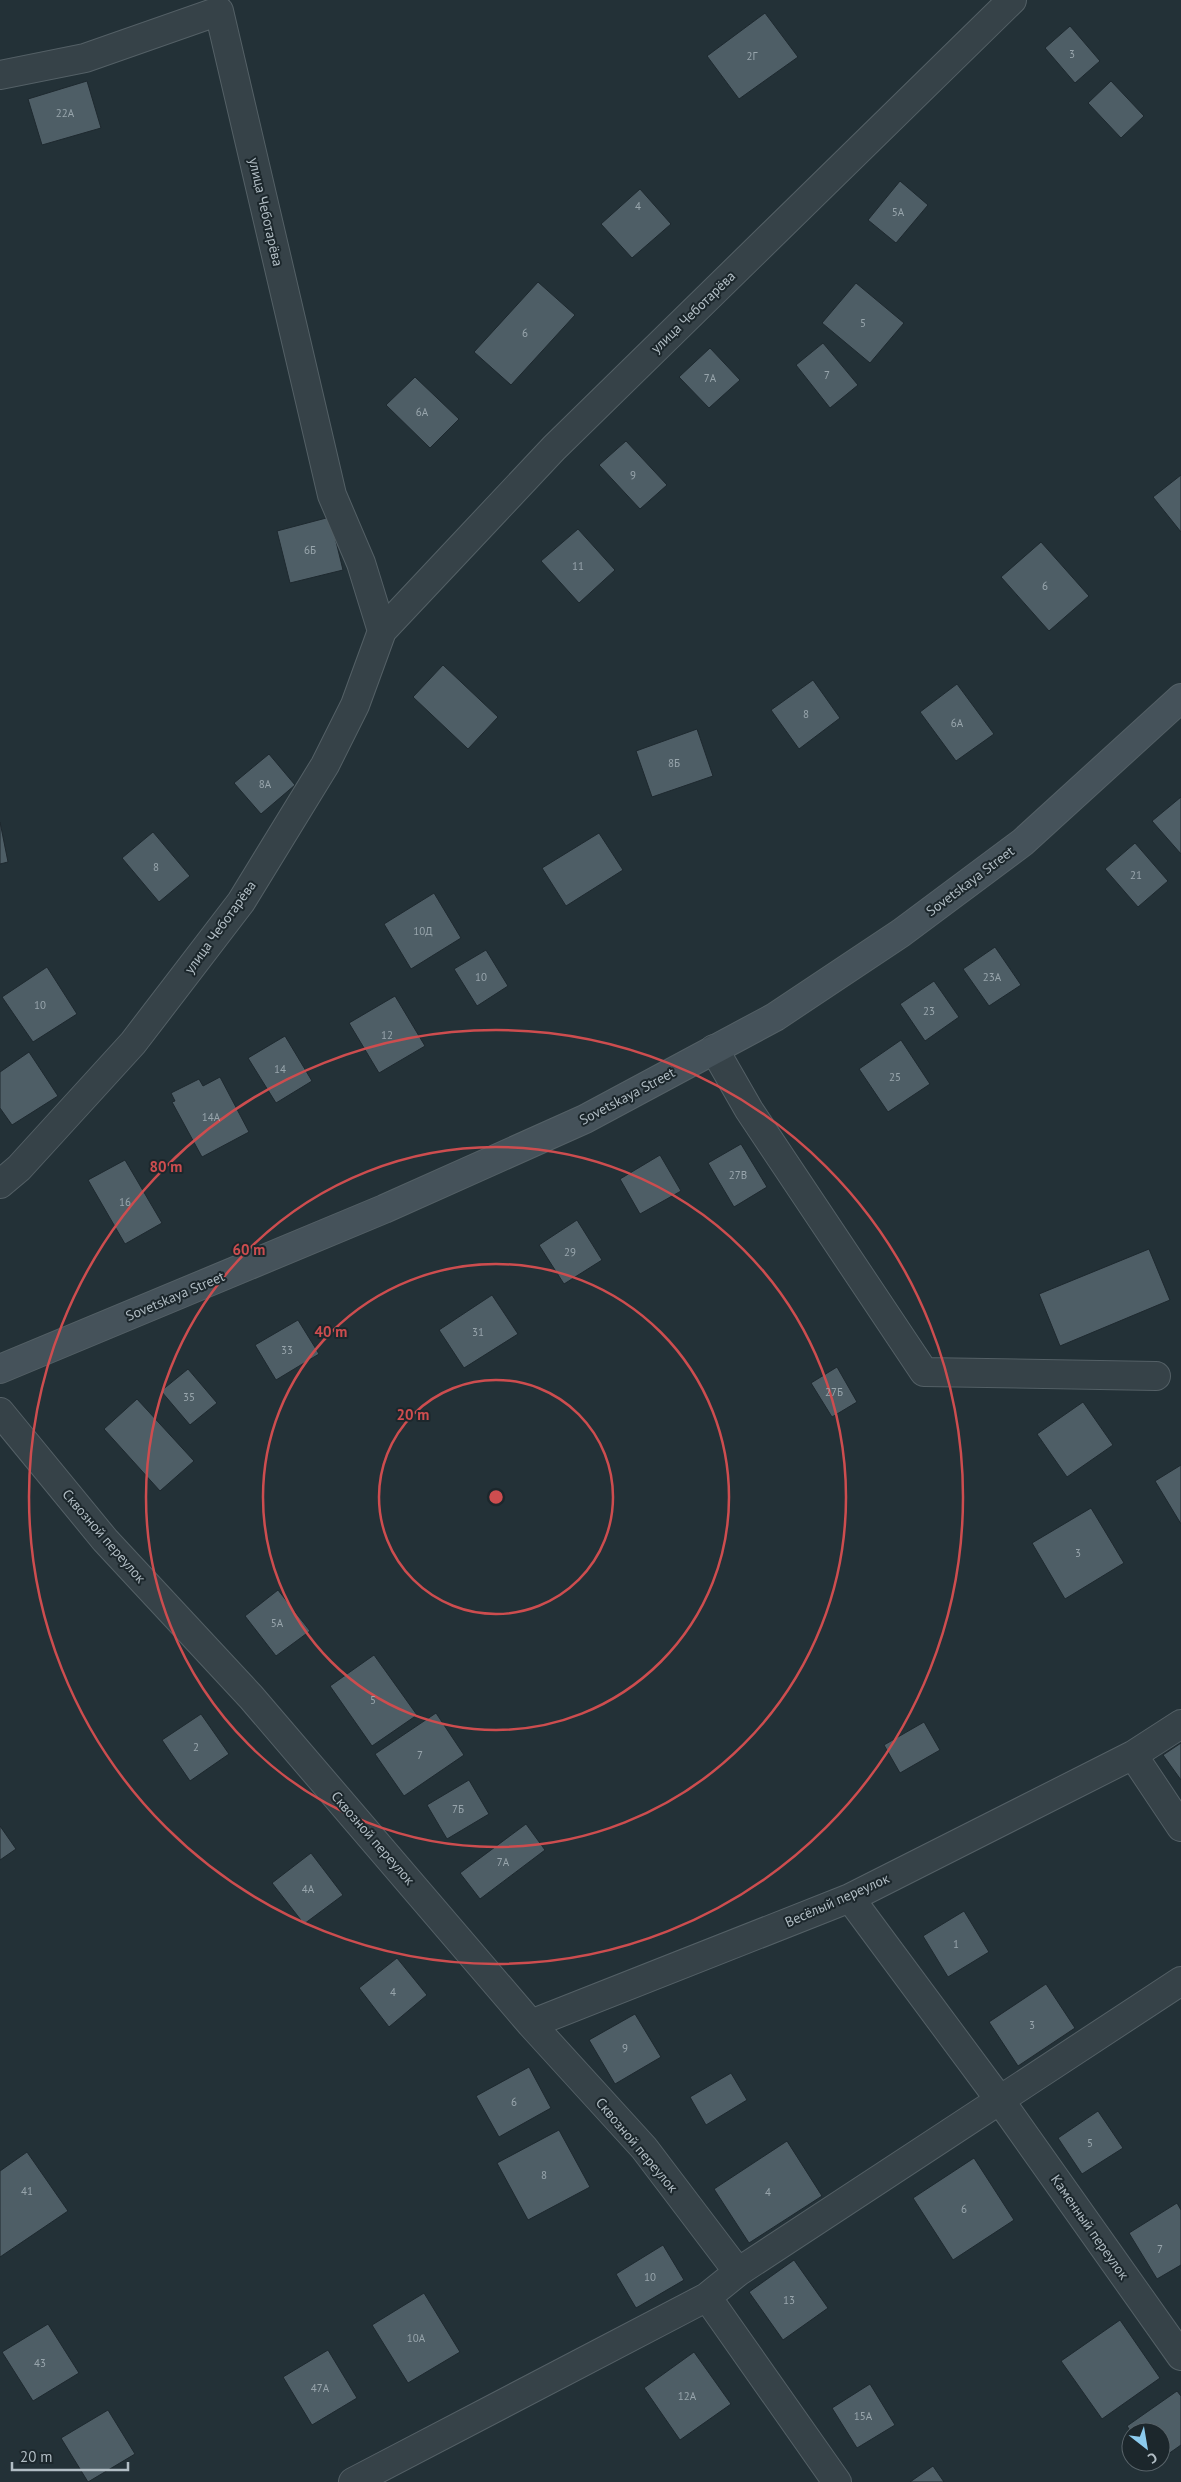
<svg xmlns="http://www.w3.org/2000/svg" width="1181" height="2482" font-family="'PT Sans',sans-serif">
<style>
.building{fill:#4e5e66;stroke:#1e292f}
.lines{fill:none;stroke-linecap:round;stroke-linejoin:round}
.minor-casing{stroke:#546066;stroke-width:30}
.secondary-casing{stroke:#546066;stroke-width:30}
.minor{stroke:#364248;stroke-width:28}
.secondary{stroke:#45525a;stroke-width:28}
.ring{fill:none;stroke:#cd4d4f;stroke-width:2.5}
.labels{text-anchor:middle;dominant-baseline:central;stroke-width:4;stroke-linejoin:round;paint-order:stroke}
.number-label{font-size:11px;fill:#98a5ac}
.street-label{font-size:14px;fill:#b1bdc4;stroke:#1c272c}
.centre{fill:#cd4d4f;stroke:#1c272c;stroke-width:2.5}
.ring-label{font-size:15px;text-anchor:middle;font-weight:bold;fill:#cd4d4f;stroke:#1c272c;stroke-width:4;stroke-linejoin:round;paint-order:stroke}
</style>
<rect width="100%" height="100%" fill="#233137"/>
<path class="building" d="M765,13L798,57L739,99L707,56Z
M1070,26L1100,61L1075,83L1045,48Z
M87,81L101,128L42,145L28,99Z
M1111,81L1144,116L1121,138L1088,103Z
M900,181L928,205L896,243L868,220Z
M640,189L671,224L632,258L601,224Z
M538,282L575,315L511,385L474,352Z
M856,283L904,323L870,363L822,323Z
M823,343L858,385L830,408L796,365Z
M710,348L740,380L709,408L679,377Z
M415,377L459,419L430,448L386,405Z
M626,441L667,485L640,509L599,465Z
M1181,475V532L1153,497Z
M330,517L343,570L290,583L277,531Z
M578,529L615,570L579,603L541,561Z
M1041,542L1089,596L1049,631L1001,577Z
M443,665L498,717L468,749L413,697Z
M813,680L840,718L799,749L771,710Z
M957,684L994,734L956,761L920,712Z
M697,729L713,776L652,797L636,751Z
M269,754L295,785L261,814L234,783Z
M1181,797V854L1152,821Z
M0,822L8,862L0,864Z
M153,832L190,876L159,902L122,858Z
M599,833L623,870L566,906L542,868Z
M1135,843L1168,881L1138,907L1105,869Z
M434,893L461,938L411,969L384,924Z
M995,947L1021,985L989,1006L963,969Z
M486,950L508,986L477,1006L454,969Z
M47,967L77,1014L33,1042L2,997Z
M934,981L959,1017L925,1041L900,1004Z
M395,996L425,1046L379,1073L349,1023Z
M285,1036L312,1081L276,1103L248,1058Z
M901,1040L930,1084L888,1112L859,1069Z
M29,1052L58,1096L12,1125L0,1108V1072Z
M220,1077L249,1132L202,1157L172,1102L175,1101L171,1093L199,1079L203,1086Z
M741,1144L767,1187L734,1207L708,1163Z
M660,1155L681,1191L640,1214L620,1179Z
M125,1160L162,1223L125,1244L88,1180Z
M577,1220L602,1260L564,1284L539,1245Z
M1149,1249L1170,1300L1060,1346L1039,1294Z
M492,1295L518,1334L464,1368L439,1330Z
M298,1320L319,1354L276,1380L255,1345Z
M837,1367L857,1402L832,1417L811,1383Z
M188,1369L217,1403L190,1425L161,1391Z
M137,1399L194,1461L160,1491L104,1429Z
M1083,1402L1113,1445L1067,1477L1037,1434Z
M1181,1465V1524L1155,1481Z
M1091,1508L1124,1563L1065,1599L1032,1543Z
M278,1590L310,1631L276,1656L245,1616Z
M374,1655L417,1715L372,1746L330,1686Z
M436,1713L464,1755L404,1796L375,1754Z
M201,1714L229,1754L190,1781L162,1740Z
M924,1722L940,1750L900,1773L884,1745Z
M1181,1743V1780L1163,1755Z
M469,1780L489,1814L447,1839L427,1805Z
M526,1824L545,1850L480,1899L460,1873Z
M0,1826L16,1849L0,1860Z
M311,1853L343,1895L304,1924L272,1883Z
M964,1911L989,1952L948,1977L923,1936Z
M397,1958L427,1995L389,2027L359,1988Z
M1046,1984L1075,2028L1018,2066L989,2022Z
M635,2014L661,2057L615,2084L589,2040Z
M529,2067L551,2108L499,2137L476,2096Z
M731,2073L747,2100L706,2125L690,2097Z
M1098,2111L1123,2148L1082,2174L1058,2138Z
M559,2130L590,2187L528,2220L497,2163Z
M787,2141L822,2196L749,2243L714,2189Z
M27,2152L68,2211L0,2257V2171Z
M974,2158L1014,2220L953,2260L913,2198Z
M1177,2203L1181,2210V2265L1157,2279L1129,2233Z
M663,2245L684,2280L636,2308L616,2274Z
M794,2260L828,2308L783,2340L749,2292Z
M424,2293L460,2352L408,2383L372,2325Z
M1120,2320L1160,2378L1102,2419L1061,2361Z
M48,2324L79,2373L33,2401L2,2352Z
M328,2350L357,2398L312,2425L283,2377Z
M694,2352L731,2404L680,2440L644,2388Z
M870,2384L895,2425L857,2448L832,2408Z
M1177,2391L1181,2396V2445L1161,2459V2432H1131L1127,2426Z
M108,2410L135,2454L88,2482L61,2438Z
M933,2466L944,2482H910Z"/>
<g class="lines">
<defs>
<path id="minor" d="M0,75L85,58L219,11L332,495L361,563L382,631
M714,1049L749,1110L924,1372L1156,1376
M0,1184L19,1168L133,1043L241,902L325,765L355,705L382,631L554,448L1012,0
M0,1412L105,1540L251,1697L531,2024L644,2148L738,2272
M1133,1755L1181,1827
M850,1898L999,2099L1181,2356
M531,2024L850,1898L1133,1755L1181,1724
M707,2297L837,2482
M353,2482L707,2297L738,2272L1181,1981"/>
<path id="secondary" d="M0,1369L384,1209L585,1119L775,1017L901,933L1023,842L1181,698"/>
</defs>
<use href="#minor" class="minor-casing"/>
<use href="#secondary" class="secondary-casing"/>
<use href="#minor" class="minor"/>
<use href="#secondary" class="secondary"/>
</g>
<g class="ring">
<circle cx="496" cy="1497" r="117"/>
<circle cx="496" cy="1497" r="233"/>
<circle cx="496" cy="1497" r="350"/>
<circle cx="496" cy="1497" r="467"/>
</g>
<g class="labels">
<g class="number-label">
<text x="1072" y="54">3</text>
<text x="752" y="56">2Г</text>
<text x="65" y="113">22А</text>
<text x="638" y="206">4</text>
<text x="898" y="212">5А</text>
<text x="863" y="323">5</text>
<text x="525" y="333">6</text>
<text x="827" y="375">7</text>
<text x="710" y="378">7А</text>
<text x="422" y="412">6А</text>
<text x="633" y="475">9</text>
<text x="310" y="550">6Б</text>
<text x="578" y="566">11</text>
<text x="1045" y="586">6</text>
<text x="806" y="714">8</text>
<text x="957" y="723">6А</text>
<text x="674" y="763">8Б</text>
<text x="265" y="784">8А</text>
<text x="156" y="867">8</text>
<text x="1136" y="875">21</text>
<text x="423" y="931">10Д</text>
<text x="481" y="977">10</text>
<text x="992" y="977">23А</text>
<text x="40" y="1005">10</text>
<text x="929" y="1011">23</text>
<text x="387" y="1035">12</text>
<text x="280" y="1069">14</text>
<text x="895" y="1077">25</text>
<text x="211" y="1117">14А</text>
<text x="738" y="1175">27В</text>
<text x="125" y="1202">16</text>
<text x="570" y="1252">29</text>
<text x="478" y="1332">31</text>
<text x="287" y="1350">33</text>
<text x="834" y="1392">27Б</text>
<text x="189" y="1397">35</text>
<text x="1078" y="1553">3</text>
<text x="277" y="1623">5А</text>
<text x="373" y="1700">5</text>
<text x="196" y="1747">2</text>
<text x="420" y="1755">7</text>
<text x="458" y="1809">7Б</text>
<text x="503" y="1862">7А</text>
<text x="308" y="1889">4А</text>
<text x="956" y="1944">1</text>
<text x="393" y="1992">4</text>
<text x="1032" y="2025">3</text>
<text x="625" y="2048">9</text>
<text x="514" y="2102">6</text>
<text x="1090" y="2143">5</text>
<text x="544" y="2175">8</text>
<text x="27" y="2191">41</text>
<text x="768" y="2192">4</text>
<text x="964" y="2209">6</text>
<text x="1160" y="2249">7</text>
<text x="650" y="2277">10</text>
<text x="789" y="2300">13</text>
<text x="416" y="2338">10А</text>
<text x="40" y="2363">43</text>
<text x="320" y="2388">47А</text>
<text x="687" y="2396">12А</text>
<text x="863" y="2416">15А</text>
</g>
<g class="street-label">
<text transform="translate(266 212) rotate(77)">улица Чеботарёва</text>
<text transform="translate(693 312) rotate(-44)">улица Чеботарёва</text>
<text transform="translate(970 881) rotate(-37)">Sovetskaya Street</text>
<text transform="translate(220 927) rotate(-54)">улица Чеботарёва</text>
<text transform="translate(627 1096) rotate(-28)">Sovetskaya Street</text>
<text transform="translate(175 1296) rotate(-23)">Sovetskaya Street</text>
<text transform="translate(104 1536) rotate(49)">Сквозной переулок</text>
<text transform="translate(373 1838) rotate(49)">Сквозной переулок</text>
<text transform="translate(837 1900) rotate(-24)">Весёлый переулок</text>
<text transform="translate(637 2145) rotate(50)">Сквозной переулок</text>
<text transform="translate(1090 2227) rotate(55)">Каменный переулок</text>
</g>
</g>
<circle cx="496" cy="1497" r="8" class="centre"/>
<g class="ring-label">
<text x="166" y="1172">80 m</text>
<text x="249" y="1255">60 m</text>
<text x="331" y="1337">40 m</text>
<text x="413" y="1420">20 m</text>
</g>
<g transform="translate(1146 2447) rotate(149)"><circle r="24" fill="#1c272c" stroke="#586369"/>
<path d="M0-4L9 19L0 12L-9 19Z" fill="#8ccbee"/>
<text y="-8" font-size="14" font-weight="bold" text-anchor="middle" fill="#b1bdc4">С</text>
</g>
<path d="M12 2462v8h116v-8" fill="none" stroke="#b1bdc4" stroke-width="2.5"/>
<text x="20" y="2462" font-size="15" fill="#b1bdc4" stroke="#1c272c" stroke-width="4" paint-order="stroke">20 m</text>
</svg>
